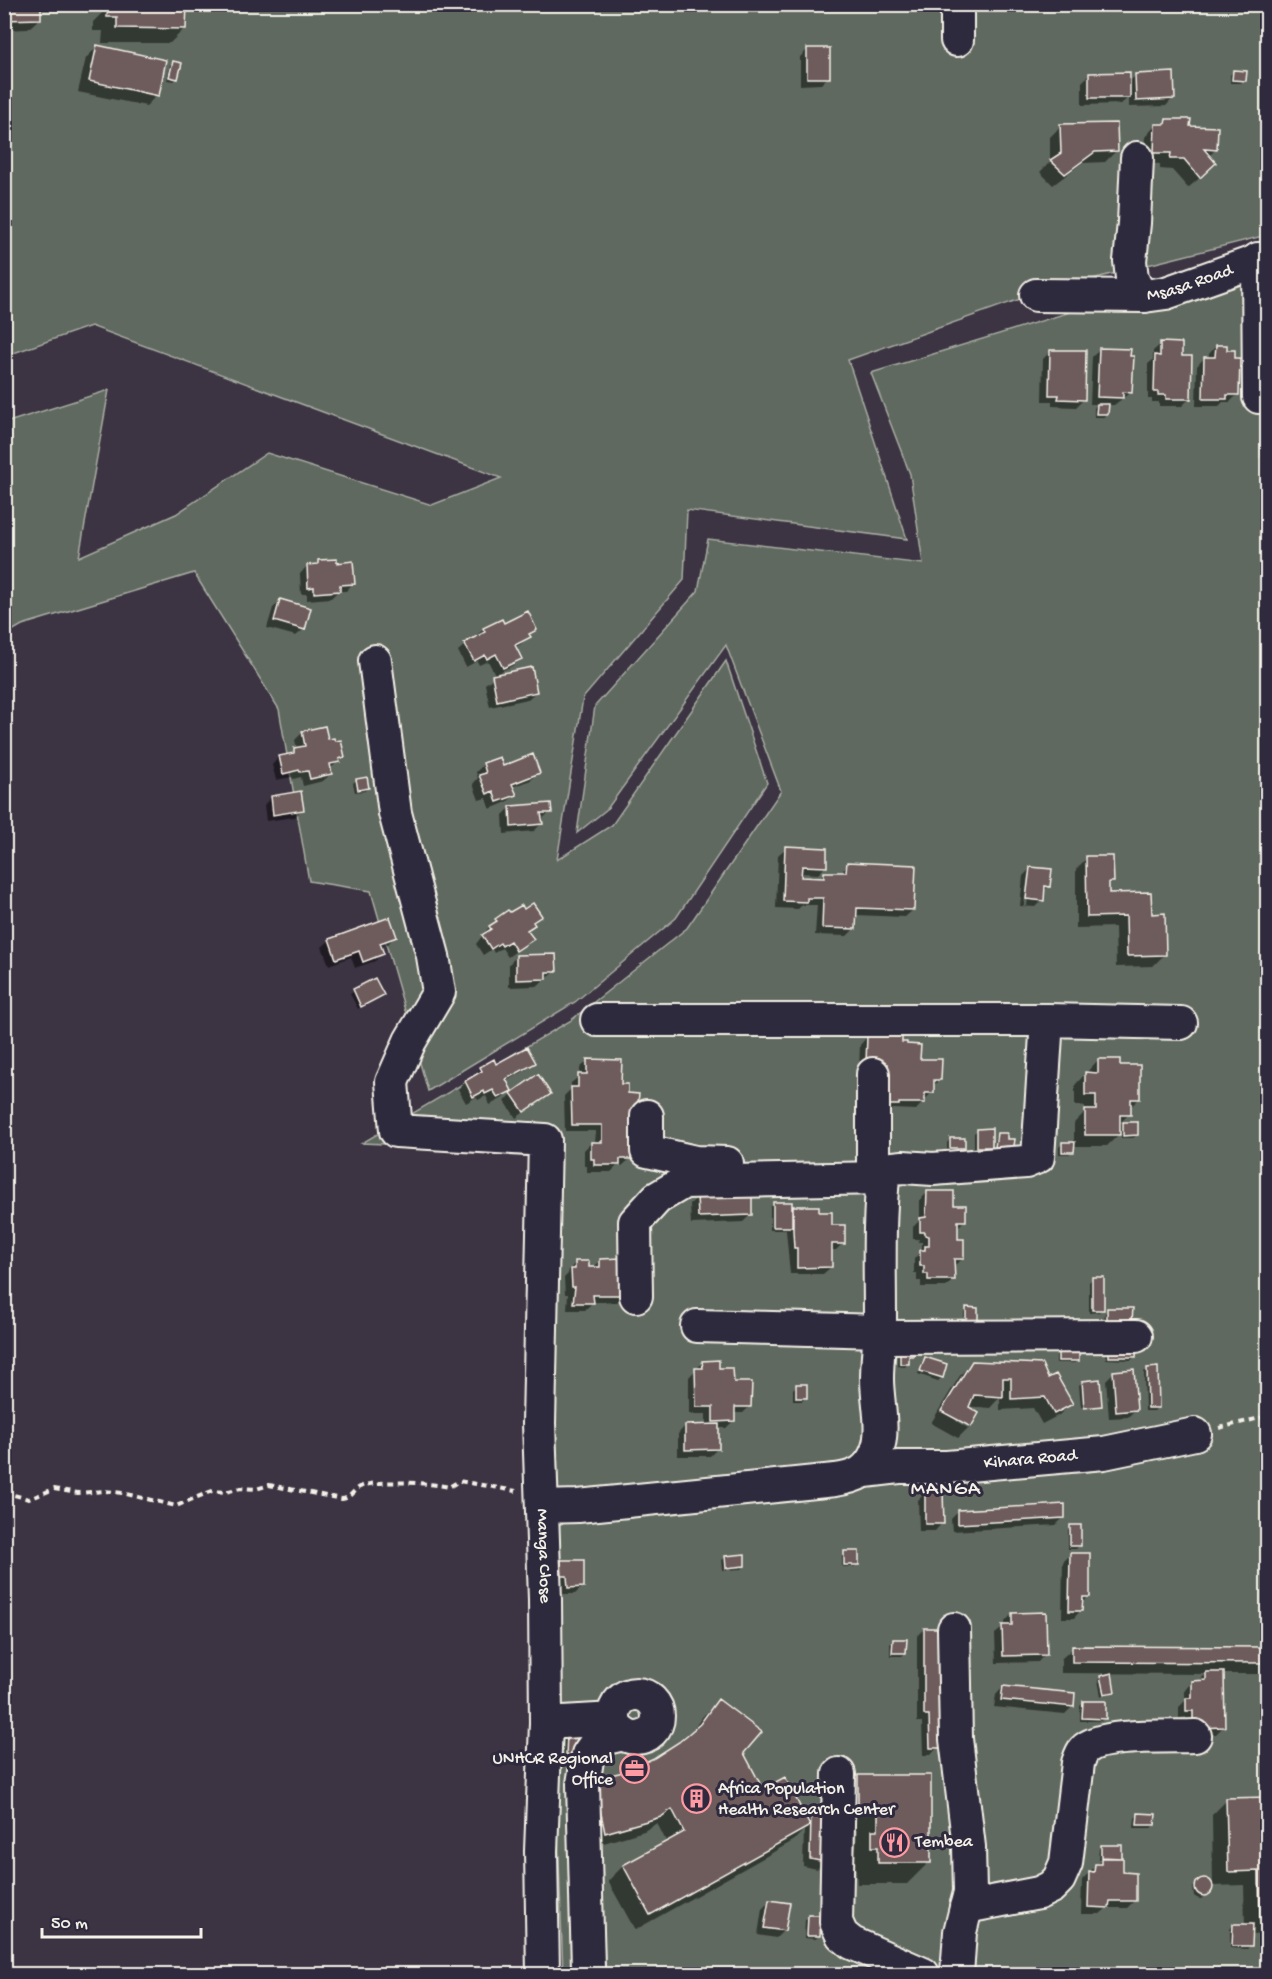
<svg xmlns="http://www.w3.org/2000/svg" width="1272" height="1979" font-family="'Gochi Hand',sans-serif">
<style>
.green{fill:#5e695e;stroke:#a9ada3;stroke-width:1.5}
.shadow{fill:#0007;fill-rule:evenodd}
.building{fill:#6e5b5c;stroke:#f4f1e8;stroke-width:1.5}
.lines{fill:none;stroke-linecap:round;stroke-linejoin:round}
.minor-casing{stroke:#f4f1e8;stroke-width:36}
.path{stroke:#f4f1e8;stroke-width:4;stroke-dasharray:6 4.5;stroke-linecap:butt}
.minor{stroke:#2f2a3d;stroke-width:32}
.labels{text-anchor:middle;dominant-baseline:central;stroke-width:6;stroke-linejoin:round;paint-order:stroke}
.street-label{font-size:18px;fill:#f4f1e8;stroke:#2f2a3d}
.poi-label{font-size:18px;fill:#f4f1e8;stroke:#2f2a3d;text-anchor:start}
.neighbourhood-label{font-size:20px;letter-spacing:1.5px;fill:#f4f1e8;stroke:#2f2a3d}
</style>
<rect width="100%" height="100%" fill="#3c3443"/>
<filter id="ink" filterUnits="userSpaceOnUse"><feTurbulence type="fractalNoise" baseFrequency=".0167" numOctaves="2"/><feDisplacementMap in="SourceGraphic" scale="12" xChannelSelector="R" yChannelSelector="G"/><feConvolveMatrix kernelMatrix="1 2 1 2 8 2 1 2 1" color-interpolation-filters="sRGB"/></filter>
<g filter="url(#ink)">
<path class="green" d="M5,5H1267V235L1040,292L848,360L907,539L687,510L684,580L583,698L557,860L612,825L726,661L767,783L676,918L575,1002L428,1091L371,891L309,881L279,709L194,573L22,625L5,635V423L109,390L79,557L176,514L267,453L432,505L501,478L91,326L5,356Z
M1267,252V1974H563L534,1150L362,1143L570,1021L687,928L781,791L726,645L607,809L577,833L595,706L698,591L708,539L923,564L910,474L871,373Z"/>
<path class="shadow" d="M4,4L40,18L28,29L4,30Z
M65,4H185V28L170,43H102L103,31H93V22L103,12V8H65Z
M97,47L157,95L146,106L78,92L86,58Z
M807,50L828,77L821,84L800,85V57Z
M173,62L177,78L174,81L167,80L170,65Z
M1233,72L1245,80L1241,83H1230V75Z
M1090,74L1128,83L1135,76L1173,98L1166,106L1129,107V97L1121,104L1082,105V82Z
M1268,74V87H1266V75Z
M1167,120L1189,127L1216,149L1208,157L1203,175L1188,188L1172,170L1160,169V164L1143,163L1145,137L1156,125H1161Z
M1061,126L1116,151L1105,162L1082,163L1053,185L1040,172L1050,162V137Z
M1161,344L1180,358L1189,399L1182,406H1159V402H1152V399H1148V364L1153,360V351Z
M1216,346L1238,394L1230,402H1223L1219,406H1196L1197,366L1204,358H1209V354Z
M1099,350L1131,392L1114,405H1107V413L1104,417H1094V408L1098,404H1090L1092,357Z
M1051,351L1084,399L1076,407L1052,406V401H1042L1043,359Z
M1268,415V478H1259V459L1266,452V417Z
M319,562L335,564L353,583L346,591H338L331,598L307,600V594H301L300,574L307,566H314Z
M281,601L304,629L296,636L267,628L273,608Z
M503,625L535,629L521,644L514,648L520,659L512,666L495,674L536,692L528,699L490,707L485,684L496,676L488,661L479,665L477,661L466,667L458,651L484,629Z
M303,732L327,741L343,757L330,769L331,774L323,781L303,786L301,777L293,779L292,777L276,780L272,765L279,757L289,755L297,749L295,740Z
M499,759L503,768L538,772L531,780L512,787L515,795L507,802L490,809L486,798L479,800L473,784L478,778L476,772L483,765Z
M357,780L368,787L365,791L355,792L353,783Z
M271,797L302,809L295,817L266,821L264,805Z
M510,808L550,812L541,820V824L534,831L504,834L503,815Z
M786,848L825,867L818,874L800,873L799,878L819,879L825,873L840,874L848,864L913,910L905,917L855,915L854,929L847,936L815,935L817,905H802L798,909L776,908L778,855Z
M1087,858L1112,882L1107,886L1108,895L1150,915L1164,955L1153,966L1116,967L1115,927L1076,928V869Z
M1031,868L1049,886L1043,892L1042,900L1035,907L1020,906L1023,876ZM1028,874H1031L1027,906H1024Z
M523,911L540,916L526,931L532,939L508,957L502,948L494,953L492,949L483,955L476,944L489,927L496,920Z
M395,936L388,944L380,946L383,953L375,961L355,968L351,957L329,965L322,947L330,940Z
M516,957L555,972L537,986L509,987V964Z
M374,980L382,995L358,1009L350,994Z
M867,1037L901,1044L940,1079L932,1087V1092L916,1110L893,1109L890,1112H878L859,1070L860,1045Z
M1098,1060L1118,1066L1139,1099L1129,1108V1114L1120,1123H1137V1135L1133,1138H1121V1132L1107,1146H1073V1151L1069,1154H1059V1147L1063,1143L1074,1144V1123L1085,1112V1106H1075V1085Z
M588,1061L620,1086L630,1159L622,1166H617L611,1172H587V1166H584V1150L591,1143H595L596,1131H565L564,1096L571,1089V1083L580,1076V1068Z
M534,1063L526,1070L506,1081L510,1090L503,1098L490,1105L486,1096L478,1100L476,1097L466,1103L458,1089L465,1082L475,1077L474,1076L481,1068Z
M512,1094H549L516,1118L505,1101Z
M978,1130L990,1146L987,1149H974V1133Z
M998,1134L1013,1146L1010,1149H993L995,1137Z
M950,1139L964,1147L960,1151H947V1143Z
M927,1193L953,1206L965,1220L957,1228V1240L963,1259L953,1266V1280L946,1287H921V1281H917V1273H914V1259L922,1250V1242H918L919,1239H913V1227L920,1220V1200Z
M698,1197L750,1215L743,1222L691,1224L690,1204Z
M773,1204L790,1211L794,1208L830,1226L843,1243L836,1250H830L831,1267L823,1274H790L786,1230H770V1207Z
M601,1260L625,1294L617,1302H593L585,1310H567L568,1294H565L564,1278L568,1274L569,1270L576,1262L588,1268H593Z
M1092,1279L1103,1309L1099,1312L1089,1313V1282Z
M967,1309H977L964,1324V1312Z
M1108,1309L1131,1310L1104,1324L1105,1313Z
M1106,1347L1135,1357L1131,1360L1106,1359Z
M898,1348L912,1355L908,1358V1363L905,1367L897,1366Z
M1059,1351L1078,1360L1075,1363H1056V1355Z
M925,1359L945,1365L941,1378L938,1381L918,1374L922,1362Z
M703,1362L718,1370L750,1406L743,1413H733V1421L726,1428H717V1449L710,1456H678V1434L685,1426H706V1414H689V1377Z
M973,1362L1048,1380L1071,1404L1059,1415L1042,1424L1033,1408L1000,1410V1397L990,1408L963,1406L977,1413L970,1426L958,1438L931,1423L961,1374ZM957,1418L968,1424V1428L956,1421Z
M1148,1369L1158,1407L1154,1411H1145L1144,1372Z
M1113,1373L1136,1409L1128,1417L1109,1418L1106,1380Z
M1083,1382L1101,1406L1099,1407V1405L1081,1407L1079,1385Z
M796,1386L805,1398L802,1401H793V1389Z
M925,1493L942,1523L935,1531H919L918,1500Z
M958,1512L1064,1517L1056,1525L952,1531L951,1519Z
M1071,1527L1080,1545L1076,1549H1068V1530Z
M845,1553L857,1564L854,1567H842V1556Z
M1070,1555L1088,1597L1081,1604V1610L1074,1618H1062L1063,1562Z
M726,1557L744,1566L741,1569L723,1570L722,1560Z
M562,1562L583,1586L575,1594H561V1583H555V1569Z
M1012,1614L1045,1654L1038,1662L996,1663L995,1634L1005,1626V1622Z
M924,1629L938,1747L931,1755H923L922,1722H917V1636Z
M893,1641L905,1653L902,1656H890V1644Z
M1073,1648L1268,1649V1674H1223L1224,1726L1216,1734L1186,1735V1717L1179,1718V1707L1185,1701V1690L1192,1682L1199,1681L1206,1674L1061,1673V1659Z
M1101,1677L1113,1691L1110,1694L1101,1696L1098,1680Z
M1003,1687L1073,1706L1065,1714L994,1707L996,1695Z
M718,1701L763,1791L806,1822L811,1816L824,1862L817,1869L803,1866L804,1830L793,1841L635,1930L608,1881L623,1866L667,1843L657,1823L644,1831L590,1847L580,1795L655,1759L689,1735L703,1716Z
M1083,1703L1104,1718L1101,1721H1080V1706Z
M567,1734L580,1757H564V1738Z
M858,1776L929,1862L907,1884H857L856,1869H850V1854L856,1848L857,1830H836V1799Z
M1268,1799V1934L1251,1935V1945L1247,1949L1230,1948V1928L1234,1925H1245L1244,1885L1213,1886L1212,1815L1227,1800Z
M1138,1815L1154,1825L1151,1828H1134L1135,1818Z
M1102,1846L1121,1857L1118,1860L1121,1874L1134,1901L1127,1908H1107L1100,1914H1081L1082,1880L1101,1860H1098L1099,1849Z
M1204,1879H1207L1212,1886L1211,1890L1201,1899L1197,1898L1194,1896L1193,1887Z
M770,1901L784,1930L776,1938L758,1935L762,1909Z
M808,1917L819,1935L816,1939L804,1938L805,1920Z
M1140,1970L1205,1971V1974H1136Z"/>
<path class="building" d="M4,4H41V19L4,20Z
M187,4L186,29L117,28V17H107L108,5Z
M97,45L166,60L159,96L89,81Z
M807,48H830V78H807Z
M173,61L182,63L178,79L169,77Z
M1233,70L1247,71L1246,81L1232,80Z
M1130,72V98H1089V73Z
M1174,72L1175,99L1136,101L1135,74Z
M1166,119H1191L1190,126L1218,127L1217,150L1204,149L1216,163L1200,178L1184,159H1170L1171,153H1154L1155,124H1165Z
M1117,123L1118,151L1095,152L1065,174L1050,160L1061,153L1060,124Z
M1160,342L1182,343V356H1192L1191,399H1166V395H1158V392H1154L1155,355L1160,356Z
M1216,345H1227V350H1235V358H1240L1239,395H1227V399H1203L1204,357H1215Z
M1099,348L1131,349L1130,356H1134L1132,393L1123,392V398L1097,397Z
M1050,350H1086L1085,400L1058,399L1059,395H1049Z
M1097,404H1109L1108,414H1096Z
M337,559V563L353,561L355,584L340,585V591L314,593V587L308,588L307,565L318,564V560Z
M280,599L311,608L305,630L274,621Z
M528,611L537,630L529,634L531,637L515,645L522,659L503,668L496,654L487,659L485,655L474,661L464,643L485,632L483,628L502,619L504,623Z
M532,667L537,692L497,701L492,675Z
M325,726L328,739L334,738L335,741L341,740L345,757L339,759L340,762L330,764L332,774L310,779L308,771L300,772L299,770L283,774L279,756L294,753V748L305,746L302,731Z
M533,754L540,773L512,784L517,795L497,802L493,791L487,794L479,775L486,773L483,763L500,757L503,766Z
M367,777L369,788L358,790L356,779Z
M301,791L304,810L273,815L271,796Z
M551,803L552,813H541L543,824L511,827L510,806Z
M785,846L827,848V867L802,866L801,877L824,878V872H846L847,862L916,865L914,910L857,908L856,929L822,928L823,898H807V902L783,901Z
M1086,856H1113L1114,882H1109V893L1151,892L1152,914L1165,913L1166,955L1127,956L1126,916L1087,917Z
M1030,867L1052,869L1050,887L1045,886L1044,901L1026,899Z
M533,903L542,916L533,922L535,925L527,930L534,939L516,951L510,941L502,946L500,943L491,949L482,935L491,929L489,926L497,921L495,919L508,910L510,912L522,905L524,909Z
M390,917L397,937L380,943L384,954L363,962L359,951L336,959L329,939Z
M556,954L557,972H546V979L516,980V955Z
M375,978L384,995L361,1007L353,989Z
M867,1036H902V1042H907V1044L921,1045L920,1059H942L941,1080H934V1093H925V1103H899V1105H885L888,1064L866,1063Z
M527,1047L536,1063L506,1079L512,1091L498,1098L493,1090L485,1094L484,1091L473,1097L465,1081L482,1071L480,1067L494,1059L496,1064Z
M587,1059L622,1060L621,1084H628V1093L639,1094L631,1159H620V1165H594V1159H591V1142H602V1125H572L571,1087H578V1074H587Z
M1098,1059H1120V1065H1140V1099H1131V1115H1120V1135H1085V1110H1096V1095H1085V1072L1098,1073Z
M538,1074L551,1094L524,1112L511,1093Z
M1123,1122H1138V1135L1123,1136Z
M992,1128V1147H977V1129Z
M997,1133H1007V1139H1015L1014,1146L995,1147Z
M950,1138H965V1148H950Z
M1062,1142H1075L1074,1152H1062Z
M927,1191H954V1205H966V1221H958V1239H964V1259H954L955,1280H928V1274H924V1266H920V1250H925V1246H929V1236L925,1235V1232H920V1218L926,1217Z
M752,1194V1215L698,1217L697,1195Z
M773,1202H792V1227H773Z
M793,1206H819V1212H832V1225H845V1244H832V1267L797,1268V1248H794L793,1230Z
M622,1258L626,1295H593L594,1303H573L575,1287H572L571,1269H575V1261H589V1267H600V1259Z
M1092,1277H1104V1310H1092Z
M966,1307L978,1308V1322L966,1321Z
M1107,1308H1133L1132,1321H1107Z
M1109,1342L1137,1343L1136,1357H1109Z
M900,1343H914V1356H909V1364H900Z
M1058,1350H1079V1361H1058Z
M925,1357L947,1364L943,1378L920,1371Z
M719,1360V1368H733L734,1382H752L751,1407H735V1421L713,1422V1407H696L695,1368H703L702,1361Z
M972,1361L1042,1364L1048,1378L1056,1374L1073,1404L1054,1414L1045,1397L1011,1399V1378H1003V1397L974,1395L969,1407L979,1413L971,1427L941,1411Z
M1158,1367L1159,1408H1148L1147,1368Z
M1134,1369L1137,1410L1116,1412L1113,1371Z
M1100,1379L1102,1406L1084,1408L1082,1381Z
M796,1384H807V1398H796Z
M719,1424V1449L685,1450V1425Z
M925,1491H943L944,1524H925Z
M1065,1504V1518L958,1524V1510Z
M1070,1525H1081V1546H1070Z
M844,1551H859V1565H844Z
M1070,1553H1090V1597H1083L1082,1611H1069Z
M745,1554V1566L726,1568L725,1556Z
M561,1560H584V1587L568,1588L567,1576H562Z
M1046,1612L1047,1655L1003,1656L1002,1625H1012V1613Z
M924,1628H940V1748H930L929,1715H924Z
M893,1639H907L906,1653H892Z
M1072,1646L1268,1647V1663L1072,1662Z
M1206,1672H1224L1225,1727L1193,1728V1711H1186V1698H1192V1681L1206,1680Z
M1112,1673L1115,1692L1104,1694L1100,1676Z
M1003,1686L1075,1693L1074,1707L1001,1700Z
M718,1699L762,1732L744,1753L763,1789L785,1777L810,1826L650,1915L623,1865L684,1832L672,1809L661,1817L605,1833L594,1779L623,1772L654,1758L679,1742L700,1724Z
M1083,1701H1106V1719L1082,1718Z
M567,1733H585V1755H566Z
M858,1775H931V1863H878V1847H872V1830H878V1808H858Z
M1268,1797V1920H1260L1259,1871L1228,1872L1226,1798Z
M1138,1813L1156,1814L1155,1825H1137Z
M811,1815H825V1862L810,1859Z
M1101,1845H1122V1858L1101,1857Z
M1101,1858H1123V1872L1136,1873V1901H1110L1109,1908L1088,1907L1089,1871L1094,1872L1095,1864H1101Z
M1195 1887a9 9 0 1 1 18 0a9 9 0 1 1-18 0Z
M769,1900L790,1903L785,1931L764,1928Z
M808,1915H821L820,1936H807Z
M1233,1924H1253L1252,1946H1232Z
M1140,1969H1206V1974H1139Z"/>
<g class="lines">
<defs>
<g id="minor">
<path d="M957,4V40"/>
<path id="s1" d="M1137,158L1134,223L1130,261L1132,278L1136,287L1144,296L1166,293L1268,257"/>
<path d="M1258,259L1259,397"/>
<path d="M1036,295L1144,296"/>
<path id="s2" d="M375,661L395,813L433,956L439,992L410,1041L392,1082L396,1131L545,1140L539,1423L545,1600L546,1723L541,1851L543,1974"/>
<path d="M597,1020H1047"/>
<path d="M873,1074V1168"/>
<path d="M647,1116V1151L696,1162L727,1163"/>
<path d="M636,1296L635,1222L657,1198L684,1182L883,1178"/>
<path d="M697,1326L880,1331"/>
<path d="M880,1337L1136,1336"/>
<path id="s3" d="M865,1471L899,1467H947L1104,1453L1195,1434"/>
<path d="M542,1507L578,1506L835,1480C856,1477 869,1472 877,1451C885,1430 877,1401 877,1379C877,1359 880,1339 880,1319C880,1269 878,1219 884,1169L903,1167L933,1169L1026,1162L1038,1157L1047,1020L1181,1023"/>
<path d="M954,1629L956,1739L969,1847L970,1892L960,1932L957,1974"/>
<circle cx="636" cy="1716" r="22"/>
<path d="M546,1723L614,1719"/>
<path d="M839,1774L836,1922L842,1935L852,1943L923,1974"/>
<path d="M966,1907L1039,1893L1051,1887L1059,1879L1066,1863L1078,1763C1079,1760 1081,1753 1084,1750C1100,1733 1170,1737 1195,1736"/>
<path d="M588,1967L583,1784L588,1754L598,1740L624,1734"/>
</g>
</defs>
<use href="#minor" class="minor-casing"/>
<path class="path" d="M1219,1428L1268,1416
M4,1494H10L29,1499L54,1489L78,1493L105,1491L122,1493L176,1506L212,1491L225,1492L241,1488L256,1489L269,1485L342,1499C351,1498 352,1491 360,1487C373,1479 433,1483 449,1487L459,1481L516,1491"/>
<use href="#minor" class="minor"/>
</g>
</g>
<defs>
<symbol id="office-ring" viewBox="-11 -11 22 22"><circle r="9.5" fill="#2f2a3d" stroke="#ff9aa2" stroke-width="1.5"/><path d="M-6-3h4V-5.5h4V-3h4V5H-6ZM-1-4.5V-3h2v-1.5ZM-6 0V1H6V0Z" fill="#ff9aa2"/></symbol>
<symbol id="building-ring" viewBox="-11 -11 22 22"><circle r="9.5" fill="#2f2a3d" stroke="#ff9aa2" stroke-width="1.5"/><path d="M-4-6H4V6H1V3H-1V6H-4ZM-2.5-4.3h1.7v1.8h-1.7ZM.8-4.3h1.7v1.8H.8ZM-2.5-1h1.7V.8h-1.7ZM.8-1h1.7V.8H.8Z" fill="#ff9aa2"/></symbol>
<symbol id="restaurant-ring" viewBox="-11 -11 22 22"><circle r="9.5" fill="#2f2a3d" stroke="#ff9aa2" stroke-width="1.5"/><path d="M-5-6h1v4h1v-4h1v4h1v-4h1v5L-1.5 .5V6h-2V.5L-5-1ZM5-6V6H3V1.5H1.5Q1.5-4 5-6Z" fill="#ff9aa2"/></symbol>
</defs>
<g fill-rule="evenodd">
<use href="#office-ring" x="618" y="1752" width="33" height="33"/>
<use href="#building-ring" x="680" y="1782" width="33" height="33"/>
<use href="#restaurant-ring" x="878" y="1826" width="33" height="33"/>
</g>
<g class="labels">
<g class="street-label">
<text stroke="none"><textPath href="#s1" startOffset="190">Msasa Road</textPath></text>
<text stroke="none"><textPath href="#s3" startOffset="166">Kihara Road</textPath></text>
<text stroke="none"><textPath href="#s2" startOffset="1054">Manga Close</textPath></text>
</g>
<g class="poi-label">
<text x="613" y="1759" text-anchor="end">UNHCR Regional<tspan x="613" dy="21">Office</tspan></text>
<text x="718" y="1789">Africa Population<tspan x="718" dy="21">Health Research Center</tspan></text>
<text x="915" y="1842">Tembea</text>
</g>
<g class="neighbourhood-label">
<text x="946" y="1490">MANGA</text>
</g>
</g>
<rect width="1272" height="1979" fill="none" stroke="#2f2a3d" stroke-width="24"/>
<rect x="12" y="12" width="1248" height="1955" fill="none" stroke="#f4f1e8" stroke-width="2" filter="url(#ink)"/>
<path d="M42 1928v9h159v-9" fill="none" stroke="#f4f1e8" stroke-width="3"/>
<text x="51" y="1928" font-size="18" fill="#f4f1e8" stroke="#2f2a3d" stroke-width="4.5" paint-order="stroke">50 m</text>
</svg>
